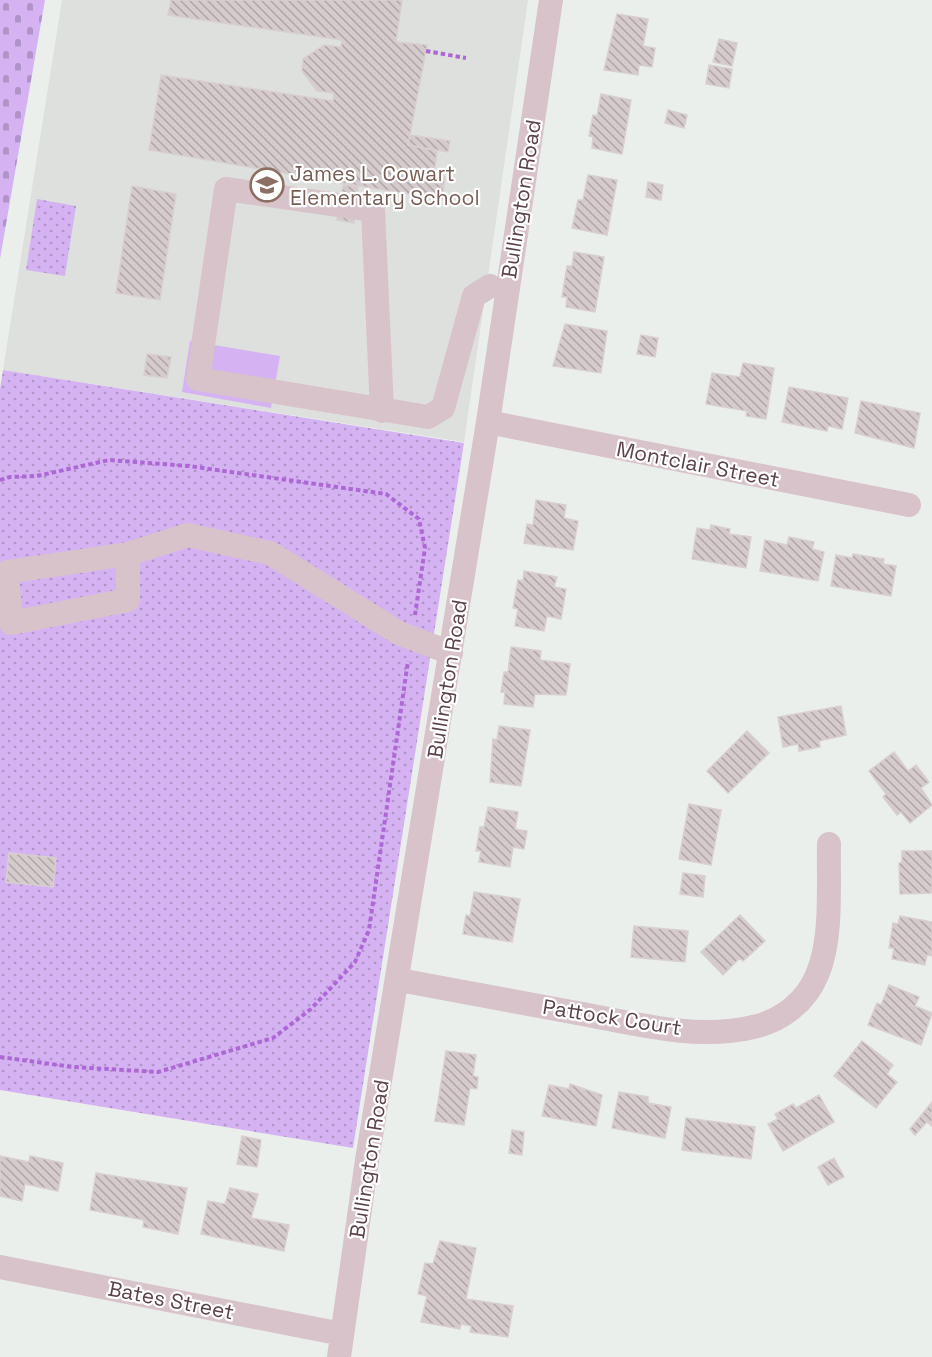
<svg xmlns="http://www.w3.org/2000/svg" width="932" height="1357" font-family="'Space Grotesk',sans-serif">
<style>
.education{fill:#dde0dd}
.cemetery{fill:url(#cemetery-stones)}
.park{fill:url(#park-dots)}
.garden{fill:#d5b3f3}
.building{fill:url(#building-back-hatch);stroke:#d8cfd0;stroke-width:1.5}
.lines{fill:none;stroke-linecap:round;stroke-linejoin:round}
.path{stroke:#ae68d5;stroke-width:4;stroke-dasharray:4.5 3;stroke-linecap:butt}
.minor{stroke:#d8c3cb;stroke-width:24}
.labels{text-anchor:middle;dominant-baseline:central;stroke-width:4.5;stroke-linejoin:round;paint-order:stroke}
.education-label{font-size:21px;fill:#785e54;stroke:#fff;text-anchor:start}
.street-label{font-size:21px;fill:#5b424c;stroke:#fff}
</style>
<defs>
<pattern id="cemetery-stones" width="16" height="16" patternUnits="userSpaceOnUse" patternTransform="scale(1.5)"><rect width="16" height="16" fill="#d5b3f3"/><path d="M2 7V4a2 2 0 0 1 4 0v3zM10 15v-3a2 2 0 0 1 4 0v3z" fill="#b093c7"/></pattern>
<pattern id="park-dots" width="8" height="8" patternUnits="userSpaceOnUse" patternTransform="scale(1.5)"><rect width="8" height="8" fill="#d5b3f3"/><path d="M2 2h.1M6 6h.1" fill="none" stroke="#b093c7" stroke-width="1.8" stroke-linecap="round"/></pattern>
<pattern id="building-back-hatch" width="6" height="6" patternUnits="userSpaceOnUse" patternTransform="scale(1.5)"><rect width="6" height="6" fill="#d5cacc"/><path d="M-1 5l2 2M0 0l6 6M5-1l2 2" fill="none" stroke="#b0a6a8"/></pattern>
</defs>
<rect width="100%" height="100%" fill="#ebefec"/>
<path class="education" d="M62,0H528L464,442L3,370Z"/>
<path class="cemetery" d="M0,0H45L0,259Z"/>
<path class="park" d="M37,199L76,206L65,276L26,270Z
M3,370L464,443L353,1148L0,1090V389Z"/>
<path class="garden" d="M190,341L280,356L271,408L182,392Z"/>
<path class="building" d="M171,0H402L396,42L427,45L408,145L437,151L434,176L445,177L442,200L149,150L161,75L333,101L334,93L317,91L302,71L303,59L324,45L341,47L342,40L168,15Z
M617,14L648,19L643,46L655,48L652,67L639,65L638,75L604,70Z
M719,39L737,43L732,66L713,62Z
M709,65L732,69L729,88L706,84Z
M601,94L631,100L622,154L592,148L593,137L589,136L593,115L597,116Z
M668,110L687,115L684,128L665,123Z
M410,135L450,141L448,152L408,145Z
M588,175L617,180L607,235L572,228L578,200H583Z
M648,182L663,185L661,200L646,197Z
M343,185L358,187L354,223L337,220Z
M132,186L176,194L160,300L116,293Z
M574,252L604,257L595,312L566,307L567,297H562L567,266H572Z
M565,324L607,331L601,373L553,366Z
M641,335L658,338L655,357L637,354Z
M147,354L171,357L167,378L144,375Z
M743,363L774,368L766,419L746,416L747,411L706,404L712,373L740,377Z
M789,387L848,398L842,429L828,426L827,431L782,422Z
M861,401L920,413L914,448L855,433Z
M536,500L566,505L564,518L578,521L573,550L524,543L527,524L533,525Z
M711,525L730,529L729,534L751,537L746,568L692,559L697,528L710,530Z
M789,537L814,542L812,549L824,552L818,581L760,571L765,540L787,545Z
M853,554L884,559L883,564L896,566L891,596L831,586L836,555L852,558Z
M524,571L557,577L554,587L566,589L561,619L547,616L544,631L515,626L518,609L513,608L518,580L523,581Z
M511,647L541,651L540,660L570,664L566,695L535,694L533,707L504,704L505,692H501L504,672H508Z
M841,706L846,735L819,741L820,747L799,751L798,744L783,747L778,717Z
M499,726L530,730L521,786L490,782L493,739L497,740Z
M747,731L769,753L728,793L707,771Z
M894,752L908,771L916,765L929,782L921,788L932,805L910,823L901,812L897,815L883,797L886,794L869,771Z
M689,804L721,810L711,865L679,859Z
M488,807L518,812L515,829L527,831L524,849L513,847L510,867L479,862L481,851H476L480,827H484Z
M902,851H932V893L900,894L899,863L902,862Z
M9,853L56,858L53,887L6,882Z
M683,873L705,876L703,897L680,894Z
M474,892L520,899L512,942L463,934L466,915L470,916Z
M740,915L765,941L743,961L740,958L723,975L701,952Z
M900,916L932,922V956L927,955L925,965L892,959L894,948H889L893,923L898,924Z
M634,926L688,931L685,962L631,957Z
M889,985L919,997L915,1006L932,1013L921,1045L868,1025L877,1003L881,1005Z
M862,1041L893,1065L887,1074L897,1082L876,1108L834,1076Z
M446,1051L476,1055L473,1076L478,1077L477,1089L470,1088L464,1125L435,1121Z
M570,1084L602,1095L596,1126L542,1116L549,1085L569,1089Z
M619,1092L648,1097V1103L671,1107L665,1138L612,1128Z
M819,1095L834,1122L783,1151L768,1124L778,1119L775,1114L793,1104L796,1108Z
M932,1102V1126L927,1122L915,1135L910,1129Z
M686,1118L755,1127L751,1159L682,1150Z
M512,1130L524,1132L522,1155L509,1153Z
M242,1136L261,1140L257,1167L237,1164Z
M0,1156L29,1162L30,1156L63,1163L58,1191L25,1184L22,1201L0,1196Z
M834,1158L844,1177L828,1185L818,1167Z
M96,1173L187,1188L178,1234L143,1227L144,1220L90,1210Z
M230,1188L258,1194L251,1218L289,1225L284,1251L201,1234L208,1201L225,1204Z
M440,1241L476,1248L466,1299L513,1306L508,1337L470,1332L471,1326L461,1324L460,1329L421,1322L427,1296L418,1294L425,1263L433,1264Z"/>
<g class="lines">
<path class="path" d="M426,51L466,58
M0,480L10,477L37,476L109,460L189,466L386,494L419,519L425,548L415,615
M0,1057L73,1067L158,1072L273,1038L311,1009L355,962L369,930L408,661"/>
<path class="minor" d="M382,411L373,210L226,189L198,379L428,417L443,408L474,296L490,286
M488,422L909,505
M128,554V600L11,623L7,572L128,554L188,535L270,553L399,633L451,653
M399,980C458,991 518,1002 577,1013C633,1023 696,1041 753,1027C781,1021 806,1002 817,975C833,939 828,883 829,844
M0,1267L342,1334
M339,1357L367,1160L488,422L551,0"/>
</g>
<defs>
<symbol id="school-ring" viewBox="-11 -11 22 22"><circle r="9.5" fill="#fff" stroke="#8d6e63" stroke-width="1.5"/><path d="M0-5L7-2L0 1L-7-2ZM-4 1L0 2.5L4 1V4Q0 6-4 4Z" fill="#8d6e63"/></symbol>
</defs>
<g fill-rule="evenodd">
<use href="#school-ring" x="248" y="166" width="38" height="38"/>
</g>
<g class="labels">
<g class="education-label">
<text x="290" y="173">James L. Cowart<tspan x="290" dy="24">Elementary School</tspan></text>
</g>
<g class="street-label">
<text transform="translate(521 199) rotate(-81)">Bullington Road</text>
<text transform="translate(698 464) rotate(11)">Montclair Street</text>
<text transform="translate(447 679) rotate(-81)">Bullington Road</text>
<text transform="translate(612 1017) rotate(9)">Pattock Court</text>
<text transform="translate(369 1159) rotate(-81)">Bullington Road</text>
<text transform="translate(171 1300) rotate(11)">Bates Street</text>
</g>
</g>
</svg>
